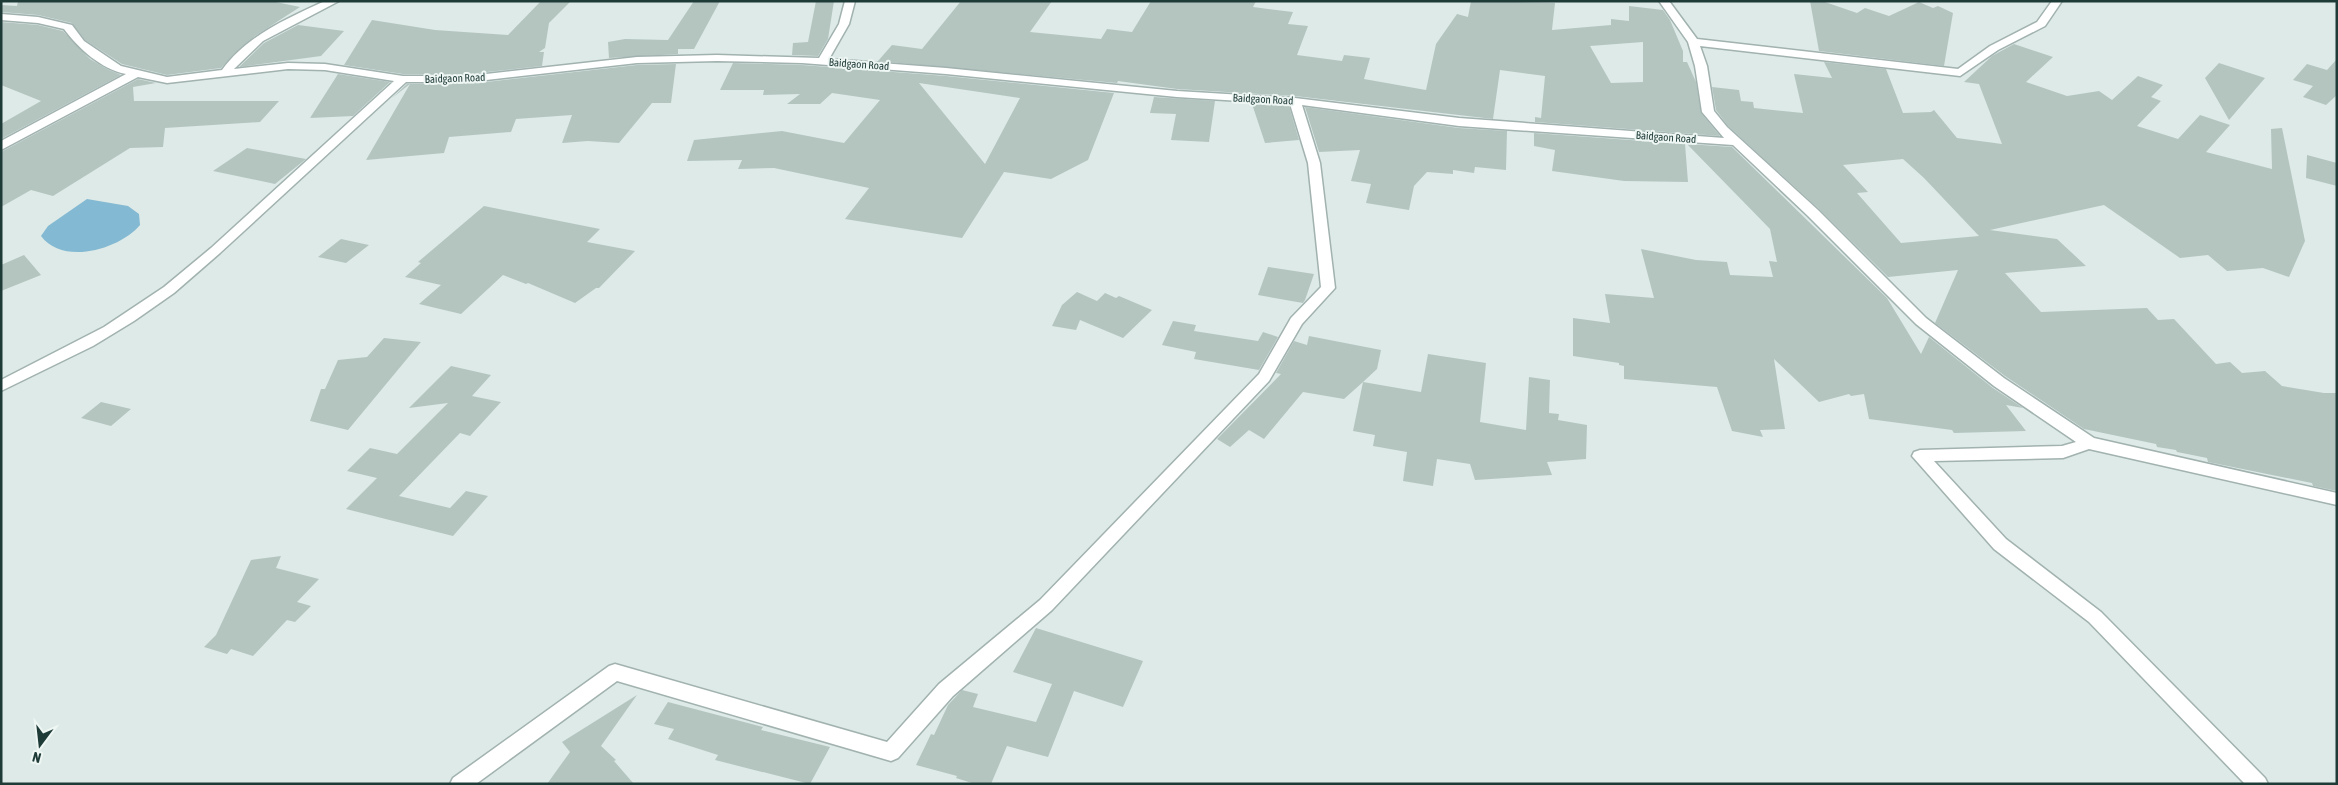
<svg xmlns="http://www.w3.org/2000/svg" width="2338" height="785" font-family="'Asap Condensed',sans-serif">
<style>
.water{fill:#83b9d2}
.building{fill:#b4c5c0;fill-rule:evenodd}
.lines{fill:none;stroke-linecap:round;stroke-linejoin:round}
.street-casing{stroke:#a1b2af;stroke-width:3}
.street{fill:#fff;fill-rule:evenodd}
.labels{text-anchor:middle;dominant-baseline:central;stroke-width:4;stroke-linejoin:round;paint-order:stroke}
.far-street-label{font-size:11px;fill:#1f3b38;stroke:#eff7f4}
</style>
<rect width="100%" height="100%" fill="#deeae7"/>
<path class="water" d="M87,199L128,206L139,214L140,225C120,249 63,266 41,236L48,226Z"/>
<path class="building" d="M18,1H271L300,7L255,36L221,68L167,75L122,64L85,40L72,23L38,15L1,12V5L17,6Z
M541,1H571L549,23L545,48L539,52H544L542,66L469,74H403L344,65L372,20L435,30L508,35Z
M694,1H720L694,49H678V54L609,58L608,42L625,39L668,40Z
M816,1H834L828,39L818,56L792,55L793,43L808,42Z
M961,1H1052L1030,32L1101,39L1107,29L1132,32L1151,1H1256L1253,7L1293,12L1288,24L1308,26L1297,55L1342,61L1344,55L1370,58L1364,79L1426,90L1436,44L1457,14L1468,17L1471,1L1555,3L1552,30L1611,25V19L1629,21V6L1663,10L1670,20L1683,51V62H1687L1696,82L1701,113L1720,136L1535,122V117L1541,118L1545,76L1500,70L1493,119L1295,96L1177,89L1118,81L1117,83L878,61L892,45L922,49ZM1643,42V82L1611,83L1590,46Z
M1810,1H1822L1857,13L1865,8L1889,16L1919,2L1933,8L1938,6L1953,13L1944,66L1819,51Z
M1,22L38,25L63,31L90,59L107,69L121,75L1,139V124L41,101L1,85Z
M298,25L344,31L321,56L239,67L264,43Z
M2014,44L2053,57L2026,82L2067,96L2099,91L2112,100L2138,76L2163,85L2151,97L2161,101L2137,126L2178,139L2200,115L2230,125L2206,152L2272,169L2271,129L2282,128L2305,241L2289,277L2263,268L2227,271L2208,255L2180,258L2104,205L1990,230L2057,239L2086,266L2005,273L2041,312L2147,308L2158,320L2174,319L2216,364L2230,362L2242,373L2265,371L2282,386L2324,393H2337V491L2313,486L2312,483L2208,462L2207,458L2177,452L2176,450L2157,447L2156,444L2084,429L2005,376L1935,323L1958,270L1888,277L1819,209L1728,126L1716,110L1712,87L1739,90L1741,101L1753,102L1754,108L1803,113L1794,74L1832,78L1824,62L1886,69L1903,113L1931,112L1934,110L1957,138L2002,144L1979,84L1964,82L1992,56ZM1903,159L1924,178L1979,236L1901,243L1857,193L1868,192L1843,165Z
M2337,59V95L2326,105L2303,97L2313,86L2293,80L2307,64L2327,70Z
M733,63L802,65L946,76L1114,93L1088,160L1051,179L1004,172L962,238L845,219L869,188L774,168L738,169L742,160L687,161L694,140L782,131L844,143L880,100L832,93L820,104H787L800,94L763,95L764,90H720ZM919,83L1020,98L985,164Z
M2219,63L2265,78L2229,120L2205,78Z
M676,64L671,103H652L619,143L588,141L562,143L572,115L516,119L511,132L449,137L444,153L366,160L410,84L392,98L407,84H469L637,65Z
M338,74L390,82L353,116L310,118Z
M138,79L156,83L133,87L134,101H279L260,122L165,128L163,147L130,148L53,196L31,190L1,207V152Z
M1154,97L1215,101L1209,142L1171,140L1176,114L1150,113Z
M1252,104L1289,106L1299,140L1265,143Z
M1305,107L1459,128L1507,131L1506,170L1475,167L1474,173L1453,170V174L1427,172L1414,186L1409,210L1366,203L1371,184L1351,181L1360,150L1319,152Z
M1534,133L1685,144L1688,182L1624,181L1552,171L1555,150L1534,146Z
M1687,144L1732,147L1887,298L1921,354L1929,337L1993,388L2023,408L2006,405L2026,431L1954,433L1952,430L1869,419L1864,394L1851,396L1849,394L1819,402L1774,359L1785,429L1760,430L1763,437L1732,431L1717,387L1624,379V366L1619,365V363L1573,356V318L1610,323L1605,294L1654,298L1641,249L1696,260L1727,262L1730,275L1773,277L1769,261L1777,262L1770,229Z
M247,148L306,159L275,184L213,171Z
M2307,155L2337,163V186L2306,178Z
M484,206L600,229L587,242L635,251L599,288H596L575,303L528,283L526,284L503,275L461,314L419,304L441,285L405,277L421,263L418,262Z
M341,239L369,245L346,263L318,257Z
M24,255L41,275L1,291V265Z
M1268,267L1314,274L1305,300L1303,303L1258,295Z
M1077,292L1097,301L1105,293L1116,298L1119,296L1152,310L1123,338L1080,320L1076,330L1052,326L1062,305Z
M1173,321L1196,325L1194,331L1258,341L1263,332L1278,337L1259,370L1194,359L1196,352L1162,345Z
M1309,336L1381,350L1377,369L1363,382L1421,392L1428,354L1486,363L1480,422L1526,430L1529,377L1550,380L1549,413L1559,414L1558,420L1587,425L1586,459L1547,462L1552,475L1475,480L1470,464L1437,459L1433,486L1403,481L1407,452L1373,446L1375,435L1353,431L1363,382L1344,399L1303,392L1264,439L1249,430L1230,447L1217,439L1281,374L1276,373L1294,341L1307,345Z
M384,338L421,342L348,430L310,421L321,389H325L338,360L367,357Z
M451,366L491,375L472,396L501,402L470,436L460,433L399,496L450,508L466,491L488,496L453,536L346,509L377,478L347,471L370,448L397,454L448,403L409,408Z
M101,402L131,409L111,426L81,418Z
M281,556L276,568L319,579L297,602L311,606L295,622L287,620L253,656L231,649L227,654L204,647L216,635L251,560Z
M1036,628L1143,661L1123,707L1074,691L1048,757L1007,746L991,784H975L956,778L957,776L916,765L931,734L934,735L948,705L962,690L978,694L973,707L1036,722L1052,684L1013,672Z
M637,695L601,746L616,760L614,761L634,784H547L570,752L562,742Z
M668,702L763,727L761,730L830,747L810,784L715,760L718,755L668,739L674,729L654,724Z"/>
<g class="lines">
<defs>
<path id="street" d="M325,1H339L263,41L234,69L288,63L325,64L403,76H469L637,57L717,55L819,58L839,24L845,1H855L849,24L829,59L946,68L1177,91L1295,98L1459,118L1724,138L1702,112L1695,66L1688,42L1659,1H1669L1697,39L1958,69L1990,46L2037,22L2052,1H2062L2045,26L1998,50L1960,76L1700,46L1707,66L1714,111L1727,127L1818,210L1926,318L2004,378L2094,438L2337,493V505L2089,449L2063,458L1934,461L2006,539L2101,612L2265,778L2268,784H2245L2089,622L1994,549L1912,456L1914,452L1920,450L2062,446L2076,442L1994,386L1916,324L1808,216L1733,145L1459,126L1302,105L1320,163L1335,288L1302,324L1269,381L1052,610L953,696L898,758L891,761L617,681L476,784H450L453,778L609,666L615,664L887,742L939,684L1040,600L1259,374L1291,318L1321,287L1308,163L1290,104L1177,97L946,74L802,63L717,61L637,63L469,82H406L220,253L174,293L134,321L93,346L1,391V380L104,327L164,287L211,248L394,81L325,70L288,69L167,83L138,77L1,150V141L126,74C101,69 79,49 64,29L38,23L1,20V14L38,17L72,25L84,41L121,66L167,77L222,70C248,35 286,19 325,1Z"/>
</defs>
<use href="#street" class="street-casing"/>
<use href="#street" class="street"/>
</g>
<g class="labels">
<g class="far-street-label">
<text transform="translate(859 64) rotate(4)">Baidgaon Road</text>
<text transform="translate(455 78) rotate(-2)">Baidgaon Road</text>
<text transform="translate(1263 99) rotate(3)">Baidgaon Road</text>
<text transform="translate(1666 137) rotate(4)">Baidgaon Road</text>
</g>
</g>
<rect width="2338" height="785" fill="none" stroke="#1f3b38" stroke-width="5"/>
<g transform="translate(40 745) rotate(195)" stroke="#eff7f4" stroke-width="4" paint-order="stroke">
<path d="M0-4L9 19L0 12L-9 19Z" fill="#1f3b38"/>
<text y="-8" font-size="14" font-weight="bold" text-anchor="middle" fill="#1f3b38">N</text>
</g>
</svg>
